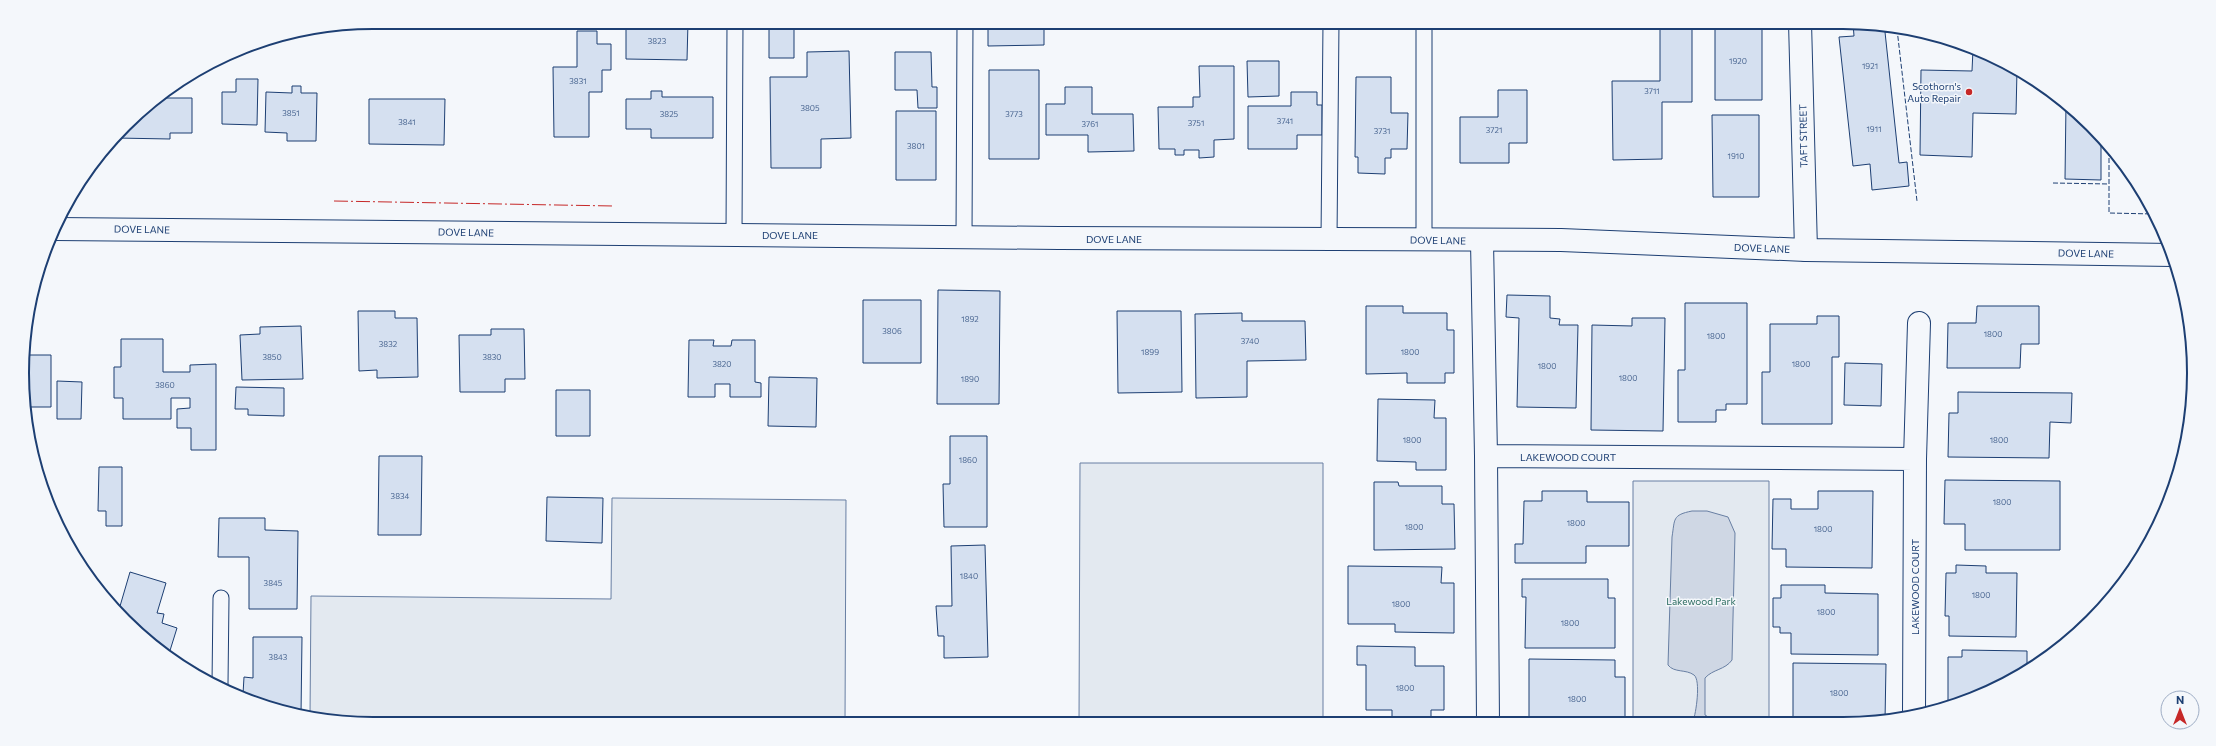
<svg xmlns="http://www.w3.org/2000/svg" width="2216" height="746" font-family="Commissioner,sans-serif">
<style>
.green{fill:#e3e9f0;stroke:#687fa3}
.water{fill:#cfd7e4;stroke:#687fa3}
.building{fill:#d5e0f0;stroke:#1d3f73}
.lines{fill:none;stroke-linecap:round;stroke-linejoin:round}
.service-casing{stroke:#1d3f73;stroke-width:17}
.minor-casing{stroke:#1d3f73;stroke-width:24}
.tertiary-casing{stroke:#1d3f73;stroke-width:24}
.service{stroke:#f4f7fb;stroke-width:15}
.minor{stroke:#f4f7fb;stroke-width:22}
.tertiary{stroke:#f4f7fb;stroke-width:22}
.fence{stroke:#1d3f73;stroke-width:1;stroke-dasharray:5 2;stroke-linecap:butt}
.power{stroke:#c62828;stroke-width:1;stroke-dasharray:14 3 2 3;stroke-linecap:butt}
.poi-dot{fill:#c62828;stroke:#f4f7fb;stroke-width:1.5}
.labels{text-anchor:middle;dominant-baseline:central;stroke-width:3;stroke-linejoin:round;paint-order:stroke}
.number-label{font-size:8px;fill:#4b6792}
.poi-label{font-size:10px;fill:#1d3f73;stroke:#f4f7fb;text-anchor:end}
.street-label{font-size:10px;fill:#1d3f73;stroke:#f4f7fb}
.park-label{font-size:10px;fill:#2c6c60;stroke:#f4f7fb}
.rim{fill:none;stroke:#1d3f73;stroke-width:2}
</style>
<rect width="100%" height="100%" fill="#f4f7fb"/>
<path class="green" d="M1080,463H1323V722L1079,723Z
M1633,481H1769V721L1633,722Z
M612,498L846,500L845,723L373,724L310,716L311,596L611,599Z"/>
<path class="water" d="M1692,511H1707L1728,517L1735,533L1732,660C1725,670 1713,669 1705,678V715L1715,721H1693C1696,714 1701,680 1694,675C1686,669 1674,673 1668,665L1672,537C1675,519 1672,515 1692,511Z"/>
<path class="building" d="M626,22H688L687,60L626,59Z
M769,22H794V58H769Z
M988,22H1044V45L988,46Z
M1660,22H1692V102H1662V159L1613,160L1612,81H1660Z
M1715,22H1762V100H1715Z
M1853,23L1891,28L1892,32H1885L1899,163L1907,162L1909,186L1872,190L1870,164L1853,166L1839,37L1854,36Z
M577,31H597V44H611V70H602V92H589V137H554L553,67H577Z
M1973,49L1998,58L2017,70L2016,114L1973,113L1972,157L1920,155L1921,70L1972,71Z
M849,51L851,138L821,139V168H771L770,77H807V52Z
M895,52H931L932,87H937V108H918L917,90H895Z
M1247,61H1279V96L1248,97Z
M1199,66H1234V139L1214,140V157L1199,158V150H1184V155H1175V149H1159L1158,107H1193V97H1200Z
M989,70H1039V159H989Z
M1356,77H1391V113H1408L1407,149H1391V158H1385V174L1358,173V157H1355Z
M236,79H258L257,125L222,124V92H236Z
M292,86H301V93H317L316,141H287V133L265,132L266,92L292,93Z
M1065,87H1092V114H1133L1134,151L1088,152V135H1046V104H1065Z
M1498,90H1527V143H1509V163H1460V117H1498Z
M651,91H662V97H713V138H651V129H626V99H651Z
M1291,92H1317V105H1322V135H1297V149H1248V106H1291Z
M160,98H192V133H170V139L116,138L141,109Z
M369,99H445L444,145L369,144Z
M2066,103L2101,136V180L2065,179Z
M896,111H936V180H896Z
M1712,115H1759V197H1713Z
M938,290L1000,291L999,404H937Z
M1507,295L1550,296V318L1560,319L1559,325H1578L1576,408L1517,407L1519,318L1506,317Z
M863,300H921V363H863Z
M1685,303H1747V404H1726V410H1716V422H1678V370H1685Z
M1366,306H1403V313H1447V330H1454V373H1445V383H1407V373L1366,374Z
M1977,306H2039V344H2021L2020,368H1947L1948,323H1976Z
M358,311H395V318H417L418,377L377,378V370L359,371Z
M1117,311H1181L1182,392L1118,393Z
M1242,313V321H1305L1306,360L1247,361V397L1196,398L1195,314Z
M1817,316H1839V357H1832V424H1762V372H1770V324H1817Z
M1632,318H1665L1663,431L1591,430L1592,325L1632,326Z
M301,326L303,379L242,380L240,335L260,334V327Z
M491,329H524L525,379H505V392H460L459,335H491Z
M121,339H163V372H190V365L216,364V450H191V428H177V409L190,408V398H171V419H123V398H114V367H121Z
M689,340H714L713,346H731L732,340H755V382L761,383V397H730V384H715V397H688Z
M24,355H51V407H25L23,396Z
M1845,363L1882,364L1881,406L1844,405Z
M769,377L817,378L816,427L768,426Z
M57,381L82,382L81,419H57Z
M236,387L284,388V416L248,415V409H235Z
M556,390H590V436H556Z
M1958,392L2072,393L2071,423L2050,422L2049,458L1948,457L1949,413H1958Z
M1378,399L1435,400L1434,418H1446V470H1416V462L1377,461Z
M950,436H987V527H944L943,484H950Z
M379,456H422L421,535H378Z
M99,467H122V526H106V511H98Z
M1945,480L2060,481V550H1965V524H1944Z
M1374,482H1398L1399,486H1442V504H1454L1455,549L1374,550Z
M1542,491H1587V502H1629V546H1586V563H1515V544H1523L1524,501H1542Z
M1818,491H1873L1872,568L1786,567V549H1772L1773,499H1791V509H1818Z
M547,497L603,498L602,543L546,541Z
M219,518H265V530L298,531L297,609H249V557H218Z
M985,545L988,657L944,658V636H938L936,606H952L951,546Z
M1956,565L1986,566V573H2017L2016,637L1949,636V616H1945L1946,573H1956Z
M1348,566L1442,567L1441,583H1454V633L1395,632V624H1348Z
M130,572L166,583L157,613L164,614L162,623L177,628L168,657L125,621L118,613Z
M1522,579H1608V598H1615V648H1525L1526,597H1522Z
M1781,585H1825V593L1878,594V655L1791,654V633H1780V627H1773V598H1781Z
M253,637H302L301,715L282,712L243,694L244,677L253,678Z
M1357,646L1415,647V666H1444V710H1431V722H1392V710H1366V665H1357Z
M1962,650L2027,651V666L1978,697L1948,705V657H1962Z
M1529,659L1615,660V677H1625V722H1529Z
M1793,663L1886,664L1885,721H1793Z"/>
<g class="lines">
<defs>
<path id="service" d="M734,235L735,22
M964,237L965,22
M1329,239L1331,22
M1424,240V22
M220,684L221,598"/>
<path id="minor" d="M1800,22L1806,250
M1482,241L1486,456
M1914,714L1915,459L1919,323
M1488,722L1486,456L1915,459"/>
<path id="tertiary" d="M55,229L1059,238L1561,240L1806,250L2173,255"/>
</defs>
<use href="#service" class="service-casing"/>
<use href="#minor" class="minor-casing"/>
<use href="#tertiary" class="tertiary-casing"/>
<use href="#service" class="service"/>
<use href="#minor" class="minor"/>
<use href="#tertiary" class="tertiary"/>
<path class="fence" d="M1897,29L1917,201
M2109,144V213L2154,214
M2053,183L2109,184"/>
<path class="power" d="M334,201L613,206"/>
</g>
<circle class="poi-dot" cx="1969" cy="92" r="4"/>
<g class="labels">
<g class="number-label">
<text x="657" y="41">3823</text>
<text x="1738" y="61">1920</text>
<text x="1870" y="66">1921</text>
<text x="578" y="81">3831</text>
<text x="1652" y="91">3711</text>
<text x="810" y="108">3805</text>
<text x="291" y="113">3851</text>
<text x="669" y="114">3825</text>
<text x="1014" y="114">3773</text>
<text x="1285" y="121">3741</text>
<text x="407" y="122">3841</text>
<text x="1196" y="123">3751</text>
<text x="1090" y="124">3761</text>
<text x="1874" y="129">1911</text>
<text x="1494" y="130">3721</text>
<text x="1382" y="131">3731</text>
<text x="916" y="146">3801</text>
<text x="1736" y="156">1910</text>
<text x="970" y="319">1892</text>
<text x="892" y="331">3806</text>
<text x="1993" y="334">1800</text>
<text x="1716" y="336">1800</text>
<text x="1250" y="341">3740</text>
<text x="388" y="344">3832</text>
<text x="1150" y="352">1899</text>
<text x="1410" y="352">1800</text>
<text x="272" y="357">3850</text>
<text x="492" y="357">3830</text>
<text x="722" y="364">3820</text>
<text x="1801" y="364">1800</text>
<text x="1547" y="366">1800</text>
<text x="1628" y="378">1800</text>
<text x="970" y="379">1890</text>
<text x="165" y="385">3860</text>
<text x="1412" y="440">1800</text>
<text x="1999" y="440">1800</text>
<text x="968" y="460">1860</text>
<text x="400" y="496">3834</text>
<text x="2002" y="502">1800</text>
<text x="1576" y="523">1800</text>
<text x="1414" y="527">1800</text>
<text x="1823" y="529">1800</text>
<text x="969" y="576">1840</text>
<text x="273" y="583">3845</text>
<text x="1981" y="595">1800</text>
<text x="1401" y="604">1800</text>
<text x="1826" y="612">1800</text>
<text x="1570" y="623">1800</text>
<text x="278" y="657">3843</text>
<text x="1405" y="688">1800</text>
<text x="1839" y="693">1800</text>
<text x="1577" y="699">1800</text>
</g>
<g class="poi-label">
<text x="1961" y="86">Scothorn's<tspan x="1961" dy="12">Auto Repair</tspan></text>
</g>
<g class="street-label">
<text transform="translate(1803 136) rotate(-91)">TAFT STREET</text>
<text transform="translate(142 229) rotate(1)">DOVE LANE</text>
<text transform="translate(466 232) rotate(1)">DOVE LANE</text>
<text x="790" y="235">DOVE LANE</text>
<text x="1114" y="239">DOVE LANE</text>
<text transform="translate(1438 240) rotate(1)">DOVE LANE</text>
<text transform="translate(1762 248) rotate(2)">DOVE LANE</text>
<text transform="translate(2086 253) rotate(1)">DOVE LANE</text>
<text x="1568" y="457">LAKEWOOD COURT</text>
<text transform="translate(1915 587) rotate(-90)">LAKEWOOD COURT</text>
</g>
<g class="park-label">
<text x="1701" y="601">Lakewood Park</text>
</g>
</g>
<path d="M0 0H2216V746H0ZM373 29H1843A344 344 0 0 1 2187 373V373A344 344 0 0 1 1843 717H373A344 344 0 0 1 29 373V373A344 344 0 0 1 373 29Z" fill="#f4f7fb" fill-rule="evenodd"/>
<path class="rim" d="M373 29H1843A344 344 0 0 1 2187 373V373A344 344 0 0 1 1843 717H373A344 344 0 0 1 29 373V373A344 344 0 0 1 373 29Z"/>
<g transform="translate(2180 710)"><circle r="19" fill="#f4f7fb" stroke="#9eadc5"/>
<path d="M0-3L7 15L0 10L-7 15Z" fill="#c62828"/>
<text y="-6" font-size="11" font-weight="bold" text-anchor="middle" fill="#1d3f73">N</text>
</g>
</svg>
